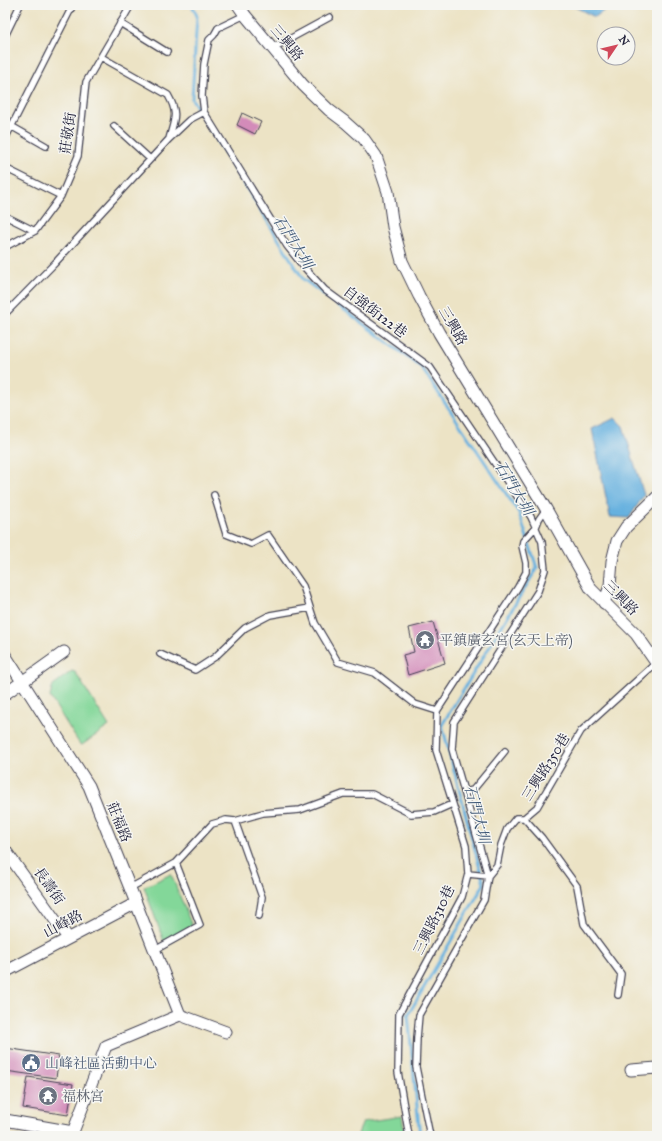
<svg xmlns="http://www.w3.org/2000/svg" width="662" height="1141" font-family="'IM FELL Great Primer','Noto Serif TC',serif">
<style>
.green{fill:#83d799;stroke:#527c6a}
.water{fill:#66b1df;stroke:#446a8d}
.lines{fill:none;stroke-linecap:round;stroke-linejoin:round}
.stream{stroke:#66b1df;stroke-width:3}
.building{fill:#d38bb9}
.lane-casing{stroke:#403f50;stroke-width:8}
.street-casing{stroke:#403f50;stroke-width:13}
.lane{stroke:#fff;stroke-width:5.5}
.street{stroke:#fff;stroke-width:11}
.labels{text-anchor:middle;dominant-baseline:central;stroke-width:3;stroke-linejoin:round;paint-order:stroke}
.street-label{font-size:14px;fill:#22223b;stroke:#f6f6f2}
.worship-label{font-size:14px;fill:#5b616d;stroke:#f6f6f2;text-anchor:start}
.service-label{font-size:14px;fill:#4e5e75;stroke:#f6f6f2;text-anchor:start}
.water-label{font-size:15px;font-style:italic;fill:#3a5474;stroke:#f6f6f2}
</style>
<rect width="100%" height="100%" fill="#f6f6f2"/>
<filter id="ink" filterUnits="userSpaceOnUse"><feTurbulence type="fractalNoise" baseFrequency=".025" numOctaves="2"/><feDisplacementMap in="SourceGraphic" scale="8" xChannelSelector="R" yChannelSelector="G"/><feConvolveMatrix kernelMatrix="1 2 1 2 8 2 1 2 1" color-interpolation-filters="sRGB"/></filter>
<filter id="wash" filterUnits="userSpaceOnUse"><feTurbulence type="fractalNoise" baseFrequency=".012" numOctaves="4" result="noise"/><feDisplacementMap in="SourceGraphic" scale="16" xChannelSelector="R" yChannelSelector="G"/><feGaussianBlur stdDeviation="0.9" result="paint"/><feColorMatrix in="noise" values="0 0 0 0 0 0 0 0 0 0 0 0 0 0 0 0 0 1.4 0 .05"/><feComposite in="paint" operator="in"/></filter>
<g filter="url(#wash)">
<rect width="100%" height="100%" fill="#ece3c5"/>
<path class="green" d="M72,671L75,672L109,726L82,745L79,743L50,697L53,685Z
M171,874L192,926L164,942L144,887Z
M402,1116L405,1136H357L363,1122Z"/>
<path class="water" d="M571,5H612L595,17Z
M615,418L623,426L644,495L629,518L610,517L592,429Z"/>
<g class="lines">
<path class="stream" d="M192,5L197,16L192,99L303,279L421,367L519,513L537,568L442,725L484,884L408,1015L420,1136"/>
</g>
<g id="blocks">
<path class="building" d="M242,113L261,122L255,134L237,125Z
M433,622L445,663L408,675L403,655L414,652L409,628Z
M5,1048L59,1056L56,1078L5,1071Z
M28,1077L73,1084L68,1115L23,1108Z"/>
</g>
</g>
<g filter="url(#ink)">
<use href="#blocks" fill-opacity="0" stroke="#403f50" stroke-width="1"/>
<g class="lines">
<defs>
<path id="lane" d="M245,15L218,28L214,35L209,40L204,64L202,96L204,112L287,246L303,266L325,290L430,367L531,517L542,542L545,570L538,591L454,722L452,749L488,876L484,900L419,1015L417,1038L416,1067L430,1136
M120,23L167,52
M5,36L20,5
M273,48L330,17
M101,57L168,95C179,114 174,120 169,139
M11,126L46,146
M114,126L150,159
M5,139L73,5
M5,168L61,196
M5,216L35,231
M5,247L35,231L61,196L78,156L86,82L131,5
M5,304L9,310
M5,314L55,263L169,139L189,120L204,112
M214,495L226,534L251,544L268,535L303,586L315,623L338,662L375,673L415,704L437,711
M160,654L195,670L215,657L245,628L270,615L310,608
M465,792L473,790L505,751
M524,818L542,838L577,886L584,924L621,974L618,995
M235,821L262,897L259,916
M468,874L488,876L497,865L501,845L507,829L516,818H524L537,807L581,731L656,663
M130,888L176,863L212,824L226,820L235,821L263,813L300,810L343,794H372L411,814L434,812L452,804
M155,950L200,925L176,863
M409,1136L398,1072L399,1014L462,897L468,874L466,846L436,750L437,711L518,587L526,572V563L522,546L523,541L536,527L539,519L546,509"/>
<path id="street" d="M238,5L245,15L303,85L329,110L345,122L364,139L376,156L388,192L393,227L402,261L419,296L439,333L546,509L591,589L636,634L657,664
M604,603L610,586L612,561L617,541L626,527L657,497
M5,655L89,786L136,903L180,1015
M5,694L64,652
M5,850L68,938
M5,972L136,903
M180,1015L226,1032
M631,1070L657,1068
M5,1120L73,1132L106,1046L180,1015"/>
</defs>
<use href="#lane" class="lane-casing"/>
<use href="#street" class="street-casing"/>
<use href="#lane" class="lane"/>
<use href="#street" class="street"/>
</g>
</g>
<defs>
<symbol id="temple-disc" viewBox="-11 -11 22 22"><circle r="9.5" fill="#6b7280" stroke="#f6f6f2"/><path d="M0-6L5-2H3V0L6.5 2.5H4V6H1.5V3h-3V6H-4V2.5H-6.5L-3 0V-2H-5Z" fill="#fff"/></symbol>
<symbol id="civic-disc" viewBox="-11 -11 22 22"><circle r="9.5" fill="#5c6f8a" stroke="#f6f6f2"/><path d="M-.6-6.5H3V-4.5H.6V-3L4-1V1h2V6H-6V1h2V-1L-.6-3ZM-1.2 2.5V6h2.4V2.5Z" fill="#fff"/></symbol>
</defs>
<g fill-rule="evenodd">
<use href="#temple-disc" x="414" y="629" width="22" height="22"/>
<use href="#civic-disc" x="20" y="1052" width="22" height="22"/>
<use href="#temple-disc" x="37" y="1085" width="22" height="22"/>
</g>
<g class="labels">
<g class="street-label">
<text transform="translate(287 43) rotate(50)">三興路</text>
<text transform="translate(68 133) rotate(-82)">莊敬街</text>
<text transform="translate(375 312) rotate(37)">自強街122巷</text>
<text transform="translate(453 326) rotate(60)">三興路</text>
<text transform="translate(621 598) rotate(45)">三興路</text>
<text transform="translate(546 767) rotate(-58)">三興路350巷</text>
<text transform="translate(119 822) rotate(68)">莊福路</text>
<text transform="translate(49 886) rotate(55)">長壽街</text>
<text transform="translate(434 920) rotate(-64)">三興路310巷</text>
<text transform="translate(63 924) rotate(-28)">山峰路</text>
</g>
<g class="worship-label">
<text x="439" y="640">平鎮廣玄宮(玄天上帝)</text>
<text x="62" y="1096">福林宮</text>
</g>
<g class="service-label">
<text x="45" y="1063">山峰社區活動中心</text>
</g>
<g class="water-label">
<text transform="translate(293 242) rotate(58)">石門大圳</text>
<text transform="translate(514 488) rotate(59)">石門大圳</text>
<text transform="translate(477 814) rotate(75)">石門大圳</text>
</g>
</g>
<rect width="662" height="1141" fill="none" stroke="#f6f6f2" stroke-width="20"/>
<g transform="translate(616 46) rotate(55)"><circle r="19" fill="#f6f6f2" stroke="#a1a1a9"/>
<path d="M0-3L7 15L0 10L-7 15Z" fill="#d1495b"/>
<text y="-6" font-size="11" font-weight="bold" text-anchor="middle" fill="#22223b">N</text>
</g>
</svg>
